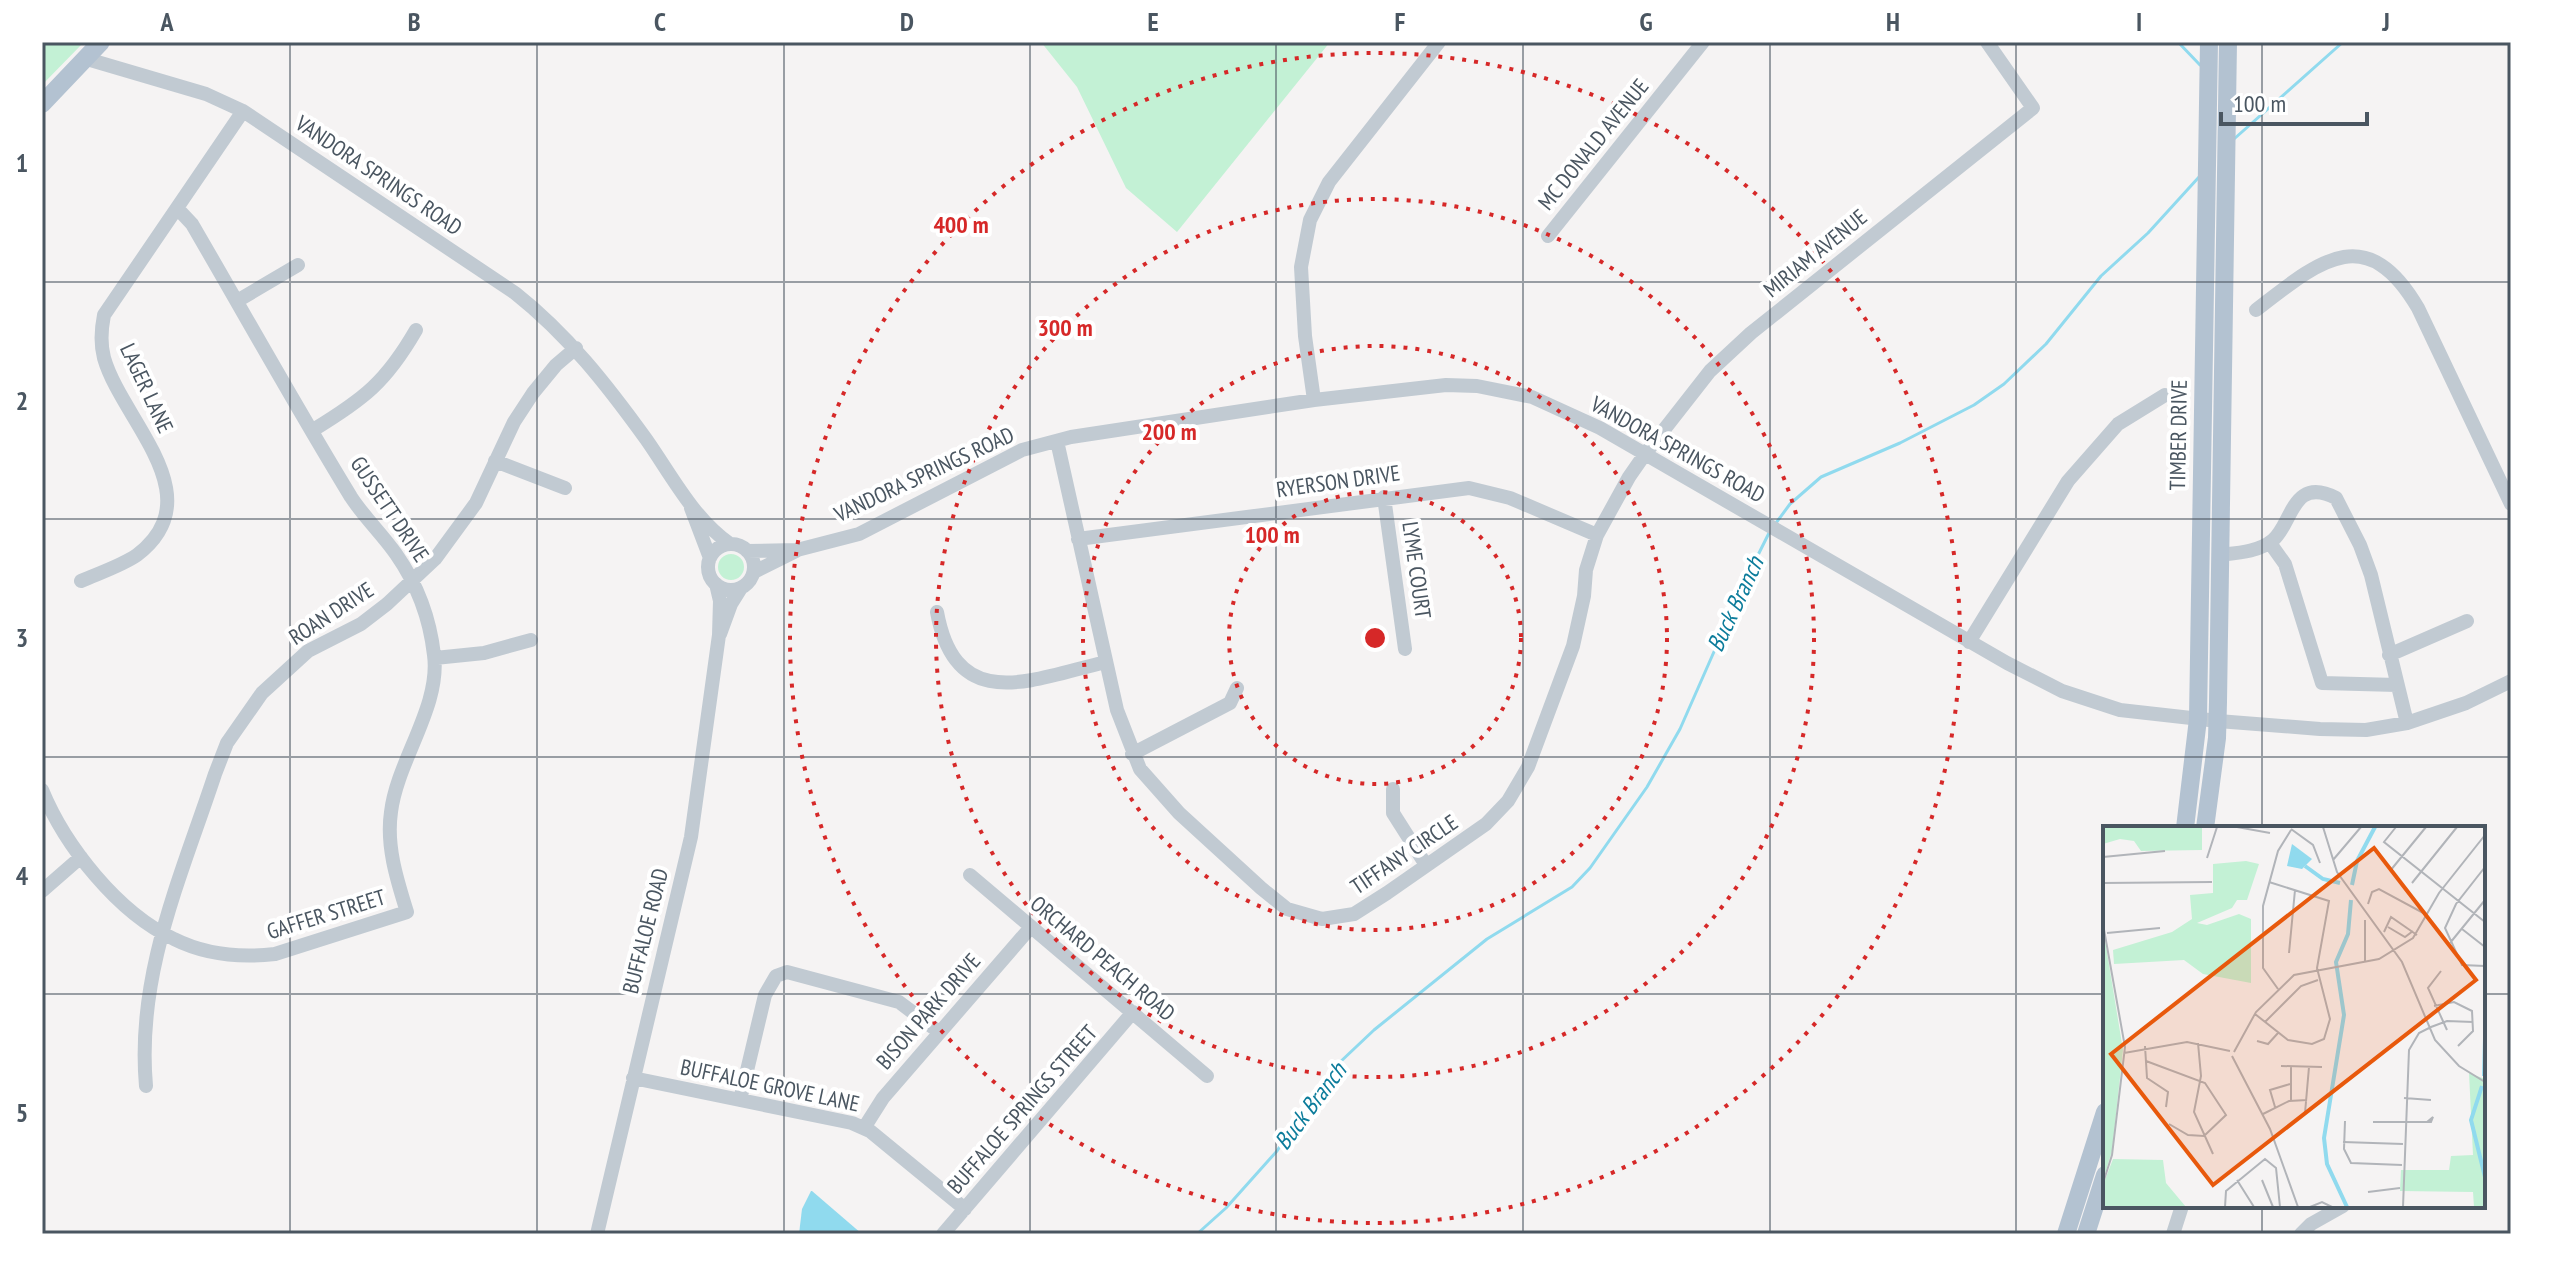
<svg xmlns="http://www.w3.org/2000/svg" width="2553" height="1276" font-family="'PT Sans Narrow',sans-serif">
<style>
.green{fill:#c3f1d5}
.water{fill:#90daee}
.lines{fill:none;stroke-linecap:round;stroke-linejoin:round}
.stream{stroke:#90daee;stroke-width:3}
.minor{stroke:#c1cad2;stroke-width:14}
.major{stroke:#b3c2d1;stroke-width:18}
.grid{fill:none;stroke:#4a5661;stroke-width:2;stroke-opacity:0.55}
.ring{fill:none;stroke:#d62828;stroke-width:4;stroke-dasharray:4 8}
.labels{text-anchor:middle;dominant-baseline:central;stroke-width:8;stroke-linejoin:round;paint-order:stroke}
.street-label{font-size:22px;fill:#4a5661;stroke:#fff}
.water-label{font-size:24px;font-style:italic;fill:#0c7c9b;stroke:#fff}
.inset-river{fill:none;stroke:#90daee;stroke-width:4}
.inset-road{fill:none;stroke:#b1b4b9;stroke-width:2}
.view{fill:#e8590c;fill-opacity:0.15;stroke:#e8590c;stroke-width:4}
.inset-edge{fill:none;stroke:#4a5661;stroke-width:4}
.centre{fill:#d62828;stroke:#fff;stroke-width:4}
.ring-label{font-size:24px;text-anchor:middle;font-weight:bold;fill:#d62828;stroke:#fff;stroke-width:8;stroke-linejoin:round;paint-order:stroke}
.neatline{fill:none;stroke:#4a5661;stroke-width:3}
.grid-label{font-size:26px;text-anchor:middle;font-weight:bold;fill:#4a5661}
</style>
<rect width="100%" height="100%" fill="#f5f3f3"/>
<path class="green" d="M42,42H84L42,85Z
M1041,42H1330L1177,232L1126,188L1077,87Z
M718 567a13 13 0 1 1 26 0a13 13 0 1 1-26 0Z"/>
<path class="water" d="M811,1191H812L862,1234H799L802,1209Z"/>
<g class="lines">
<path class="stream" d="M2178,42L2200,65
M2234,139L2343,42
M1776,523L1790,504L1821,477L1900,443L1974,405L2004,384L2046,344L2101,276L2148,233L2199,177
M1197,1234L1226,1208L1277,1151L1316,1090L1338,1064L1374,1030L1487,939L1572,887L1590,868L1647,787L1680,729L1746,579L1769,533"/>
<path class="minor" d="M87,59L206,94L243,111L515,293C568,335 607,385 646,439C672,476 693,518 730,544
M1548,236L1703,42
M237,301L298,265
M2256,310C2318,262 2366,219 2418,308L2511,504
M1314,400L1305,336L1301,267L1310,220L1329,182L1439,42
M313,430C364,399 386,382 416,330
M1057,441L1117,710L1140,769L1179,813L1261,888L1287,909L1322,919L1354,914L1387,893L1486,824L1508,801L1528,767L1573,646L1584,596L1586,570L1597,535L1629,477L1645,454L1710,371L1751,333L2033,108L1987,42
M495,461L565,488
M1384,497L1405,649
M691,508L710,558
M1078,539L1469,488L1510,498L1597,535
M2270,543L2285,564L2322,683L2397,685
M708 567a23 23 0 1 1 46 0a23 23 0 1 1-46 0Z
M747,551L797,550L859,534L1022,450L1071,437L1314,400L1446,385L1477,386L1532,397L1600,428L2007,663L2062,691L2120,710L2218,721L2320,729L2366,730L2407,723L2466,703L2511,681
M2219,555C2236,553 2259,552 2273,540C2292,525 2292,475 2336,498L2360,545L2371,575L2407,723
M754,572L796,551
M81,581C99,573 121,566 137,555C214,496 122,421 104,358C100,343 101,330 104,315L243,111
M937,612C956,716 1033,679 1106,662
M720,634L731,604L741,588
M1969,642L2068,481L2118,424L2165,395
M2389,655L2467,621
M435,658L484,653L531,640
M1132,754L1230,703L1237,688
M1393,789V813L1426,865
M42,790C65,846 118,913 174,939C206,955 240,958 275,954L407,912C397,880 386,846 391,812C397,761 441,706 434,655C430,619 417,584 396,554C382,534 364,517 351,497C296,407 245,315 192,224L177,208
M970,875L1207,1076
M42,891L81,857
M633,1078L852,1123L870,1131L965,1209
M146,1086C136,975 181,877 215,774L227,743L262,693L308,651L361,624L387,604L435,559L476,503L514,422L533,393L556,365L576,348
M740,1100L765,995L776,976L787,972L899,1002L939,1032
M864,1128L883,1098L1031,927
M597,1234L691,837L719,635L720,601L716,584
M943,1234L1133,1012
M2173,1234L2182,1206
M2301,1234L2311,1224L2343,1206"/>
<path class="major" d="M42,104L101,42
M2185,828L2198,719L2209,42
M2205,828L2217,738L2218,702L2228,42
M2066,1234L2105,1112
M2086,1234L2105,1175"/>
</g>
<path class="grid" d="M290,42V1234M537,42V1234M784,42V1234M1030,42V1234M1276,42V1234M1523,42V1234M1770,42V1234M2016,42V1234M2262,42V828M42,282H2511M42,519H2511M42,757H2511M42,994H2105M2483,994H2511M2262,1206V1234"/>
<g class="ring">
<circle cx="1375" cy="638" r="146"/>
<circle cx="1375" cy="638" r="292"/>
<circle cx="1375" cy="638" r="439"/>
<circle cx="1375" cy="638" r="585"/>
</g>
<g class="labels">
<g class="street-label">
<text transform="translate(1593 144) rotate(-51)">MC DONALD AVENUE</text>
<text transform="translate(379 175) rotate(34)">VANDORA SPRINGS ROAD</text>
<text transform="translate(1815 253) rotate(-39)">MIRIAM AVENUE</text>
<text transform="translate(147 388) rotate(65)">LAGER LANE</text>
<text transform="translate(2178 435) rotate(-89)">TIMBER DRIVE</text>
<text transform="translate(1678 449) rotate(29)">VANDORA SPRINGS ROAD</text>
<text transform="translate(924 474) rotate(-25)">VANDORA SPRINGS ROAD</text>
<text transform="translate(1338 481) rotate(-8)">RYERSON DRIVE</text>
<text transform="translate(390 509) rotate(56)">GUSSETT DRIVE</text>
<text transform="translate(1417 570) rotate(82)">LYME COURT</text>
<text transform="translate(331 613) rotate(-33)">ROAN DRIVE</text>
<text transform="translate(1404 854) rotate(-34)">TIFFANY CIRCLE</text>
<text transform="translate(326 914) rotate(-17)">GAFFER STREET</text>
<text transform="translate(645 931) rotate(-76)">BUFFALOE ROAD</text>
<text transform="translate(1103 958) rotate(40)">ORCHARD PEACH ROAD</text>
<text transform="translate(928 1011) rotate(-49)">BISON PARK DRIVE</text>
<text transform="translate(770 1085) rotate(12)">BUFFALOE GROVE LANE</text>
<text transform="translate(1022 1109) rotate(-49)">BUFFALOE SPRINGS STREET</text>
</g>
<g class="water-label">
<text transform="translate(1735 604) rotate(-65)">Buck Branch</text>
<text transform="translate(1310 1106) rotate(-53)">Buck Branch</text>
</g>
</g>
<g transform="translate(2103 826)">
<rect width="382" height="382" fill="#f5f3f3"/>
<path d="M0,1H99V24L38,25L31,15L17,13L0,18ZM143,35L156,38L144,74H134L129,82L94,97L104,99L136,88L148,93V157L100,148L81,134L11,138L10,124L69,106L89,93L87,69L110,67V38ZM0,102L20,224L9,325L0,354ZM366,247L382,253V381H371L370,366L297,365L298,344H346L348,330L370,329ZM10,333L60,334L63,357L83,381H0V359Z" fill="#c3f1d5"/>
<path d="M189,18L209,33L199,43L184,40Z" fill="#90daee"/>
<path class="inset-river" d="M202,40L220,53L237,57M249,59L254,35L272,1M381,250L382,212M379,260L368,294L382,351M244,381L224,338L221,312L241,189L233,136L245,108L248,74"/>
<path class="inset-road" d="M134,1L167,7M220,1L234,46L299,136L332,214L356,240L382,256M293,1L281,16L382,96M188,3L210,19L217,37M0,31L62,25M104,32L114,1M230,34L258,1M382,41L353,78L342,102L359,139L382,140M287,45L323,1M0,57L109,56M309,57L354,1M265,78L269,66L276,63L324,89M0,98L22,221L9,329L0,357M285,101L302,111L310,105M359,103L382,121M281,106L288,91L314,109M4,107L57,102M347,117L382,74M186,127L192,64M262,135V94M338,145L325,162L344,204M175,163L160,142V80L175,25L188,4M331,180L351,176L369,185L370,205L355,220M152,188L185,214L209,218L221,213L227,193L214,142L226,75L166,56M162,196L198,160L215,154M154,215L165,218L175,207M95,217L98,250L91,286L110,328M42,220L44,252L65,266L63,281M131,226L153,186L191,149L276,133L310,112L336,67L382,9M21,227L84,216L127,225M129,230L167,303L195,381M43,235L102,257L123,289L101,310L85,309L66,298M178,240L219,241M301,272L328,274M188,274V240M172,281L167,264L187,258M202,287L206,241M160,288L186,275L204,274M242,295L241,323L248,337L299,339M270,296H328L330,291L324,296M240,316L300,318M134,354L151,381M159,354L170,381M265,366L297,362M122,381L123,365L162,333L173,342L177,381M207,381L219,376L229,381M300,381L306,224L316,207L328,201L344,195L370,196"/>
<path class="view" d="M271,22L373,154L110,359L8,228Z"/>
<rect width="382" height="382" class="inset-edge"/>
</g>
<circle cx="1375" cy="638" r="12" class="centre"/>
<g class="ring-label">
<text x="961" y="233">400 m</text>
<text x="1065" y="336">300 m</text>
<text x="1169" y="440">200 m</text>
<text x="1272" y="543">100 m</text>
</g>
<rect width="2553" height="1276" fill="none" stroke="#ffffff" stroke-width="88"/>
<path d="M2221 112v12h146v-12" fill="none" stroke="#4a5661" stroke-width="4"/>
<text x="2233" y="112" font-size="24" fill="#4a5661" stroke="#ffffff" stroke-width="6" paint-order="stroke">100 m</text>
<rect x="44" y="44" width="2465" height="1188" class="neatline"/>
<g class="grid-label">
<text x="167" y="31">A</text>
<text x="414" y="31">B</text>
<text x="660" y="31">C</text>
<text x="907" y="31">D</text>
<text x="1153" y="31">E</text>
<text x="1400" y="31">F</text>
<text x="1646" y="31">G</text>
<text x="1893" y="31">H</text>
<text x="2139" y="31">I</text>
<text x="2386" y="31">J</text>
<text x="22" y="172">1</text>
<text x="22" y="410">2</text>
<text x="22" y="647">3</text>
<text x="22" y="885">4</text>
<text x="22" y="1122">5</text>
</g>
</svg>
